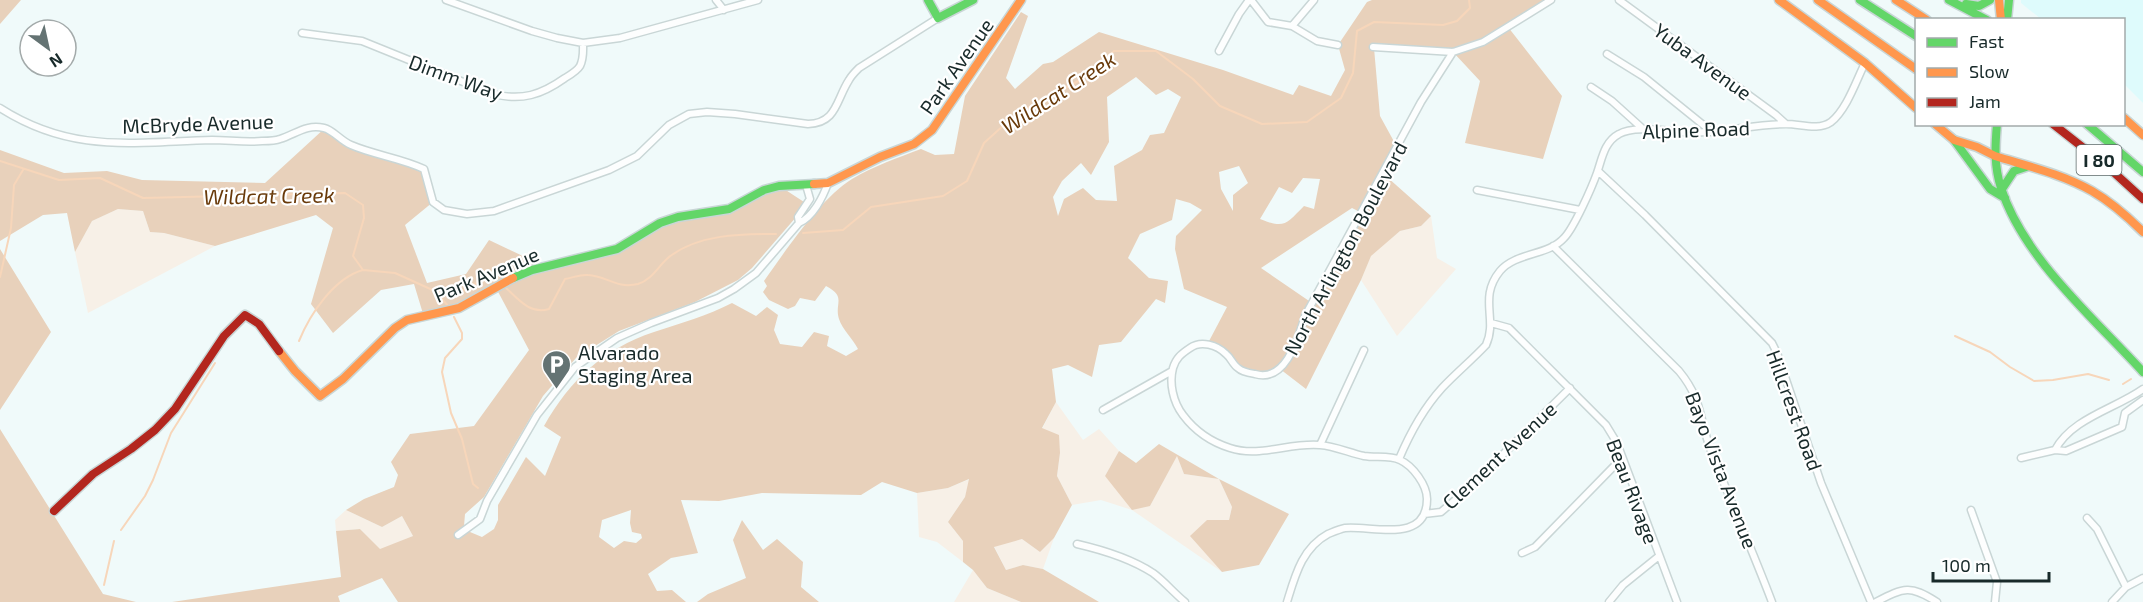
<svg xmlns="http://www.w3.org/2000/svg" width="2143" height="602" font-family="'Exo 2',sans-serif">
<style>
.built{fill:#defbfc}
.green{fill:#f7f0e7}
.forest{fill:#e8d1bb;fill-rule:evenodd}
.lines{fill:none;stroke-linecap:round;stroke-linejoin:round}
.stream{stroke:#f7d6ba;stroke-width:2}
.street-casing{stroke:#c9d6d6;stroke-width:9}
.fast-casing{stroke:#c9d6d6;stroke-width:11}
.slow-casing{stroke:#c9d6d6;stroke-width:11}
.jam-casing{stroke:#c9d6d6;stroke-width:11}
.street{stroke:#fdfefe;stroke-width:6}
.fast{stroke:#63d668;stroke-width:8}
.slow{stroke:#ff974d;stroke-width:8}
.jam{stroke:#b3261e;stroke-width:8}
.labels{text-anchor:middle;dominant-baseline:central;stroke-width:4.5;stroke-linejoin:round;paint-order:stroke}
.shield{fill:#fff;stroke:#5d6a6a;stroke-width:1.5}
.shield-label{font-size:18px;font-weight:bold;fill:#182a2a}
.street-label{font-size:20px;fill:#182a2a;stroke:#fff}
.poi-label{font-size:20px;fill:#182a2a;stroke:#fff;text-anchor:start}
.water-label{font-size:21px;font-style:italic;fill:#693a0a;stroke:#fff}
</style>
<rect width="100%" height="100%" fill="#f0fafa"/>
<path class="built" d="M2021,0H2143V103L2124,84V20L2041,19L2021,3Z"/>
<path class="green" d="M118,209L143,211L150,232L164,233L215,246L88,313L75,252L92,221Z
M1431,216L1437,258L1456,269L1397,336L1361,280L1371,255L1400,231L1421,226Z
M1056,402L1083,440L1099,429L1119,451L1105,476L1150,506L1177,455L1184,474L1219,479L1232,507L1229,520L1191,536L1222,572L1132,510L1101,500L1072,505L1057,476L1060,453L1042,429Z
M970,479L965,497L948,522L963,541V562L937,542L919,537L917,493L948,488Z
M346,510L382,527L402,516L413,536L380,550L360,529L336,531L335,520Z
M1054,538L1043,569L1023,565L1006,570L994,546L1022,539L1040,552Z
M973,570L987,588L1021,602H954Z"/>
<path class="forest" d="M0,0H21L0,24Z
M1372,0H1551L1508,27L1562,96L1543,159L1465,143L1480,81L1453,52L1374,48L1380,116L1397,147L1387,177L1431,216L1421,226L1400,231L1371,256L1361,280L1306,389L1280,369L1261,376L1238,369L1225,352L1208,343L1227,307L1184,289L1175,249L1176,236L1202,210L1190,203L1176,199L1172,220L1140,234L1128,258L1149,278L1168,281L1165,303L1156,299L1121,342L1099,345L1092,377L1068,365L1052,369L1056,402L1042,428L1059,435L1060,453L1057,476L1072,505L1054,538L1040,552L1022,539L994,547L1006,570L1023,565L1043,569L1099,602H1021L987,588L973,570L963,562V541L948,522L965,497L969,479L948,488L917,493L882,482L861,495L762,493L719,501L681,500L698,553L671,558L648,574L657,591L672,590L686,602H398L382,578L338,596L340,602H172L341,577L336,531L360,529L380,549L413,536L402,516L382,527L346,510L364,499L394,487L398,475L391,462L410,434L474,426L529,350L495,286L459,308L424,317L414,284L381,290L333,333L311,304L333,228L316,215L215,246L164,233L150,232L143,211L118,209L92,221L75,252L67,213L43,215L0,241V150L64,173L107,171L142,180L265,183L325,128L350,145L424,169L433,202L405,225L427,283L466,274L489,240L544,266L616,246L677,214L728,205L764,188L778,185L804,202L797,216L752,268L738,280L695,302L619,331L576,358L543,396L484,497L465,514L464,526L470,532L482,537L494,529L498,520V505L526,457L545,476L561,437L544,426C570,380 603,349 654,332C681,323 707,316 732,303L756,316L767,307L778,315L774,330L780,344L802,347L814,332L829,336L827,346L846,356L858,349C853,339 842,329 839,319C834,303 847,297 826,286L815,301L800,298L795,306L788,309L769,300L763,292L767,286L764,281C786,250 821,198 852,179C874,166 897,158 921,149L935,155L954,154L965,96L1021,12L1028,16L1006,78L1015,89L1043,64L1053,62L1099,32L1223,70L1293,95L1299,85L1331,96L1345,70L1338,45L1367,2ZM1136,77L1156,95L1168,89L1181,97L1164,133L1150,135L1142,150L1114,166L1117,201L1096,200L1083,188L1064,199L1058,216L1053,197L1062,181L1081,163L1091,175L1109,142L1107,97ZM1239,166L1248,183L1233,195V211L1221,189L1219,172ZM1303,178L1320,179L1314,209L1304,206C1286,224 1285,229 1260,219L1279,187L1292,193ZM1352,208L1362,213L1312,303L1261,268ZM631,510L630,523L632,532L641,534L642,538L636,543L624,541L614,548L599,537L602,520Z
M0,249L51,332L0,410Z
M0,429L103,594L136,602H0Z
M1159,444L1219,479L1289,514L1259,565L1222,572L1190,536L1207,520H1229L1232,507L1219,479L1184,474L1177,456L1150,506L1132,510L1105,476L1119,451L1136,463Z
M742,520L763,550L777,539L803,562L801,587L819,602H697L708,594L746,578L733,540Z"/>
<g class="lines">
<path class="stream" d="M0,161L59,180L100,178L143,198L345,193L363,205L364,218L353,256L363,270L395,273L437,292L456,294L486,278L500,283
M803,233L843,230L871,207L943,196L967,181L984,143L1015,115L1080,80L1114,51H1156L1193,79L1220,106L1262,124L1307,122L1341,98L1353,73L1357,31L1374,22L1443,25L1457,21L1470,8L1469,0
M0,277L11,228L14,185L23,170
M504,286C518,299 530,315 549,309L565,279C572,278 581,274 588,275C607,276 616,289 638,284C652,280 659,265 669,257C699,234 740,234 776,234
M438,294L448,306
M454,317L462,333V339L445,358L442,372L451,413L462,439L473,484L478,488
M1955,336L1990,352L2010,367L2034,381L2053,380L2088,374L2109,380
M299,341C310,314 334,278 363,270
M2123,384L2131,379
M121,530L145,496L153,480L171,433L215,363
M104,585L114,541"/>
<defs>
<path id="street" d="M446,0L532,31L557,38L583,43L620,38L758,0
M716,0L724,10
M1251,0L1268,22L1292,26L1317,41L1338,45
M1619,0L1776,115L1786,124
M1292,26L1314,0
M302,33L362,41L493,94C522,101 541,95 565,78C570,75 577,71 580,66C584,58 583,51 583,43
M1373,47L1453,52L1483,42L1551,0
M1219,51L1239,14L1249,0
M1607,54L1644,77L1712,132
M1591,87L1612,101L1643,129
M0,108C72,154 132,142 212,140C229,140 246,143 262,141C268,141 275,141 280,139C296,134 306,124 324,128C333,130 341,141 351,145C374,155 401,158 424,169L433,202L444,210L467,214L494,211L609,170L637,156L669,125L689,114L707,112L735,114L808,124C837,123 836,100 849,80C851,76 855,72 859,68L938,18
M1598,171L1645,215L1772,343L1777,353L1821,483L1871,602
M1477,190L1580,210
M799,223L798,217L810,199L806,185
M1553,246L1679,371C1703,400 1699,419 1711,451C1731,502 1753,552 1772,602
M1491,323L1509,328L1606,425L1617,443L1677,602
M1103,410L1172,371
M1320,445L1364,350
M2055,450C2072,418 2115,409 2143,389
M2021,458L2055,450L2066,451L2122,427L2125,413L2143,400
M1399,459C1410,433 1423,409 1442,388C1456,373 1472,360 1486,345C1498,319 1478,298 1500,271C1516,252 1548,256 1564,238C1574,228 1592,187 1597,173C1602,159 1604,142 1619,134C1634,125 1664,131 1682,132C1717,135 1751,124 1786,124C1801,124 1818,131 1831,122C1847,109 1856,81 1865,63
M1971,510L1997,582L1995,602
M1424,514L1441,512L1467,490L1570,388
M2087,518L2097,529L2126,587
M458,535L480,519L487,501L537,415L575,367L617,338L651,323L718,298L734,289L756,273L799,223C813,217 823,197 828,183
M1077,544C1103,550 1130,558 1153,573C1164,581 1174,593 1185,602
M1522,553L1535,547L1622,458
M1287,602C1295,576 1302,548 1328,534C1333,532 1340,529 1345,528C1371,525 1427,545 1427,499C1427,485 1413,466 1400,460C1390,455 1375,458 1364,456C1350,453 1334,446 1320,445C1290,442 1260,458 1230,448C1211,442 1195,431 1183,415C1173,402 1169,383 1173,368C1176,358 1181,354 1190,348C1201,340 1217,345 1226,354C1231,358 1233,365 1238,368C1242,372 1249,373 1255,374C1286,383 1298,338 1305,316L1421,102L1453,52
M1609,602L1623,585L1659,556
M1876,602C1905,587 1910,585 1937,602
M2112,602L2126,587L2143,578"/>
<path id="fast" d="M928,0L938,18L973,0
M1860,0L1916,36
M1949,0L1987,20
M1966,4L1979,6L1990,0
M2007,20L2009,0
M1997,124C1995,146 1994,166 2001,188C2024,259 2094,318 2143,372
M2087,124L2143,172
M1954,140L1990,189L2005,198
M2002,189L2014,171L2026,167
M513,278L532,270L617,249L660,223L678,217L729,209L764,190L779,186L814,184"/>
<path id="slow" d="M1779,0L1865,63L1916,108
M1818,0L1916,69
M1896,0L1927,20
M1999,0L2001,20
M2124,118L2143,135
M1935,124L1954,140L1977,147L1995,156
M1995,156C2027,166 2062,174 2092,191C2111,202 2128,217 2143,232
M814,184L828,183L880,157L914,144L932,130L1021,0
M279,351L295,371L320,396L343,379L395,328L407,320L459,308L513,278"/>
<path id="jam" d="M2053,124L2109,168L2143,199
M54,511L93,474L131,449L155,430L175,409L224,336L245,315L259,324L279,351"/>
</defs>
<use href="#street" class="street-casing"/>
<use href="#fast" class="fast-casing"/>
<use href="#slow" class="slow-casing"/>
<use href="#jam" class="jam-casing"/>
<use href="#street" class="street"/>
<use href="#fast" class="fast"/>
<use href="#slow" class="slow"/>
<use href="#jam" class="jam"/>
</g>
<defs>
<symbol id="parking-pin" viewBox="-11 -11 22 30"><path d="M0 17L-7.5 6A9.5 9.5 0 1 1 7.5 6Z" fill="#647373" stroke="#fff"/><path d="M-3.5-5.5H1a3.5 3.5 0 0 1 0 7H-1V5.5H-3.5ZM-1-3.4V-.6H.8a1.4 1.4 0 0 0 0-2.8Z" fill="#fff"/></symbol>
</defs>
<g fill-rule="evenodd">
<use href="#parking-pin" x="540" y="348" width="33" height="45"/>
</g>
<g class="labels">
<rect class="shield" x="2076.5" y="145" width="45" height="30" rx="4.5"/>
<g class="shield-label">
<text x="2099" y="160">I 80</text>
</g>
<g class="street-label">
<text transform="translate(1703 61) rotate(36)">Yuba Avenue</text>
<text transform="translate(956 66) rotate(-55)">Park Avenue</text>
<text transform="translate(456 77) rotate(20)">Dimm Way</text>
<text transform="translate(198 123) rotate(-2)">McBryde Avenue</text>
<text transform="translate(1696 129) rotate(-2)">Alpine Road</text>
<text transform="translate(1345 248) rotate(-62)">North Arlington Boulevard</text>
<text transform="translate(486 274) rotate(-23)">Park Avenue</text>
<text transform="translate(1795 410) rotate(70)">Hillcrest Road</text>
<text transform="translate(1499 455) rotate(-43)">Clement Avenue</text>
<text transform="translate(1722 470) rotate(69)">Bayo Vista Avenue</text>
<text transform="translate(1633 491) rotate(69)">Beau Rivage</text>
</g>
<g class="poi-label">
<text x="578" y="352">Alvarado<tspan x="578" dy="23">Staging Area</tspan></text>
</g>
<g class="water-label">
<text transform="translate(1058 92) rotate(-33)">Wildcat Creek</text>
<text transform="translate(269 195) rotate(-1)">Wildcat Creek</text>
</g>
</g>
<rect x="1915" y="18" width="210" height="108" fill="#ffffff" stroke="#a3aaaa" stroke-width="1.5"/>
<rect x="1927" y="38" width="30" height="9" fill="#63d668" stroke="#a3aaaa" stroke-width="1.5"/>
<text x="1969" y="48" font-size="18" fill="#182a2a">Fast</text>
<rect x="1927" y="68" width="30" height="9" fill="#ff974d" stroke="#a3aaaa" stroke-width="1.5"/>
<text x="1969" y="78" font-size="18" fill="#182a2a">Slow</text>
<rect x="1927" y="98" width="30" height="9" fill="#b3261e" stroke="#a3aaaa" stroke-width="1.5"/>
<text x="1969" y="108" font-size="18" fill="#182a2a">Jam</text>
<g transform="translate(48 48) rotate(147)"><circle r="28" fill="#ffffff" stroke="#a3aaaa" stroke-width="1.5"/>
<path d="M0-4.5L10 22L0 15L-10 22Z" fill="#647373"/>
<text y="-9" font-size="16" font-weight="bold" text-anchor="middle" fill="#182a2a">N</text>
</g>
<path d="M1933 572v9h116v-9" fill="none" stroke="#182a2a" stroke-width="3"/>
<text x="1942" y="572" font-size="18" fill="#182a2a" stroke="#ffffff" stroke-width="4.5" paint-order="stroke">100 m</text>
</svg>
